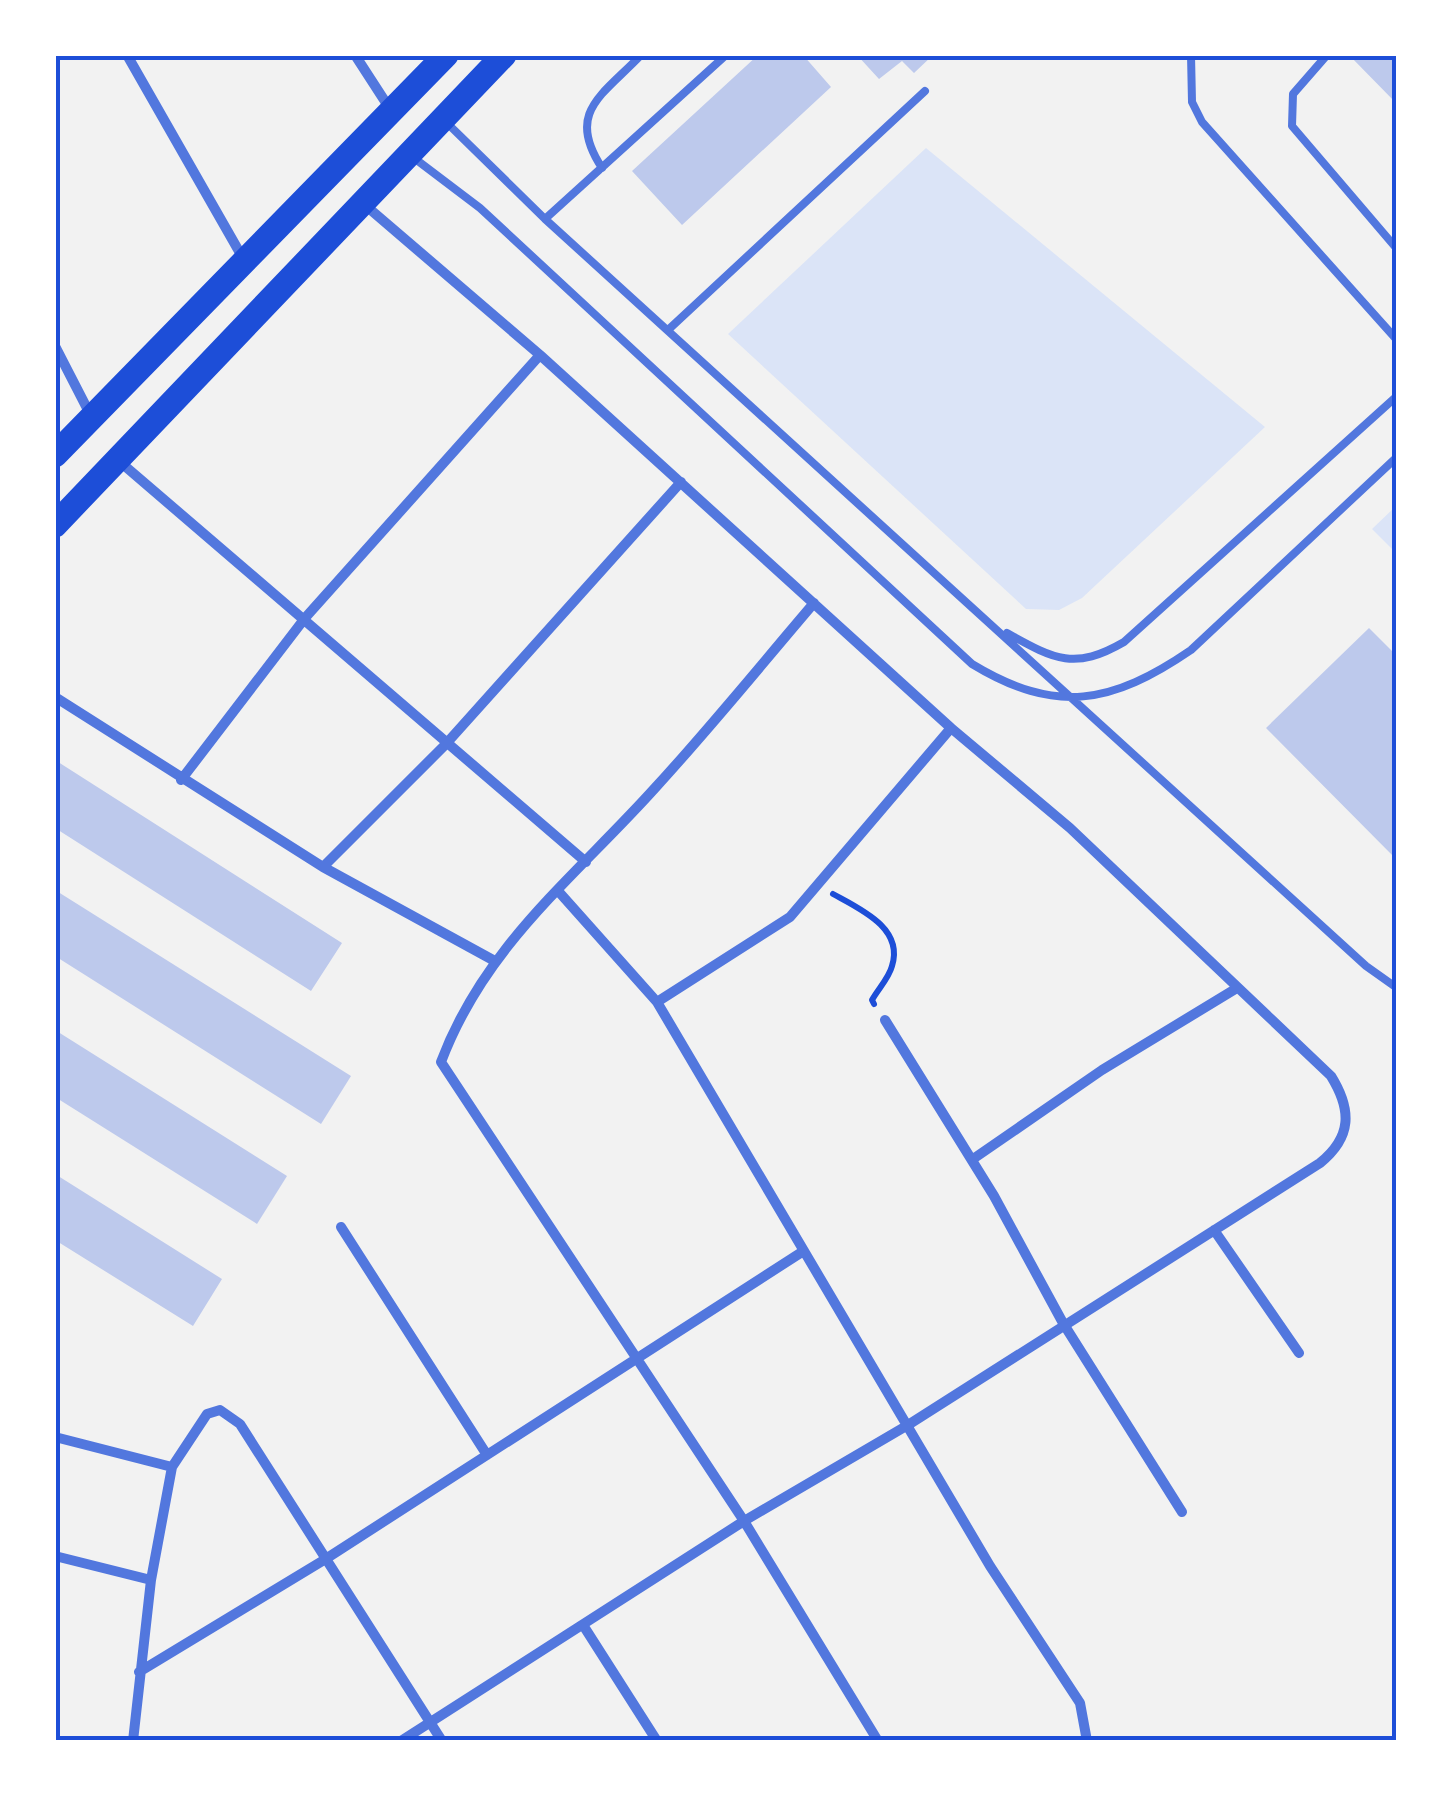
<svg xmlns="http://www.w3.org/2000/svg" width="1452" height="1796" font-family="'Public Sans',sans-serif">
<style>
.green{fill:#dbe4f7}
.building{fill:#bdc9ec}
.lines{fill:none;stroke-linecap:round;stroke-linejoin:round}
.path{stroke:#1d4ed8;stroke-width:6}
.service{stroke:#5277de;stroke-width:8}
.minor{stroke:#5277de;stroke-width:10}
.primary{stroke:#1d4ed8;stroke-width:25}
.neatline{fill:none;stroke:#1d4ed8;stroke-width:4}
</style>
<rect width="100%" height="100%" fill="#f2f2f2"/>
<path class="green" d="M926,148L1265,427L1082,598L1059,610L1026,609L728,334Z
M1397,505V554L1372,529Z"/>
<path class="building" d="M758,55H803L831,87L682,225L632,171Z
M857,55H933L914,73L902,61L879,79Z
M1349,55H1397V104Z
M1369,628L1397,656V860L1266,728Z
M55,760L342,943L311,991L55,828Z
M55,890L351,1076L321,1124L55,956Z
M55,1030L287,1176L257,1224L55,1097Z
M55,1174L222,1279L193,1326L55,1240Z"/>
<g class="lines">
<path class="path" d="M833,894C860,909 904,928 892,966C889,978 878,989 872,1000L874,1004"/>
<path class="service" d="M1191,55L1192,102L1202,122L1397,340
M1327,55L1293,94L1292,126L1397,249
M447,123L545,219L1366,966L1397,988
M414,158L480,208L972,664C1056,715 1112,704 1191,650L1397,457
M602,168C565,112 603,95 641,55
M545,219L726,55
M668,330L925,91
M1007,633C1054,659 1074,671 1124,642L1397,396"/>
<path class="minor" d="M127,55L244,260
M355,55L390,109
M365,205L540,355L951,728
M55,346L91,416
M119,461L586,862
M814,603C761,665 710,728 655,788C574,878 485,945 441,1062L744,1521L878,1741
M55,697L323,867L493,960
M181,780L305,618L540,355
M323,867L445,745L681,482
M559,892L657,1002L990,1566L1080,1703L1087,1741
M885,1020L994,1196L1063,1323L1182,1512
M973,1159L1102,1070L1237,988
M341,1227L487,1455
M1214,1230L1299,1353
M55,1437L172,1467
M55,1556L151,1580
M583,1625L657,1741
M139,1672L324,1560L802,1252
M133,1741L151,1580L172,1467L207,1414L220,1410L240,1424L442,1741
M401,1741L744,1521L908,1425L1320,1163C1352,1137 1352,1110 1331,1076L1070,828L951,728L790,917L657,1002"/>
<path class="primary" d="M55,455L446,55
M55,525L504,55"/>
</g>
<rect width="1452" height="1796" fill="none" stroke="#ffffff" stroke-width="115"/>
<rect x="58" y="58" width="1336" height="1680" class="neatline"/>
</svg>
